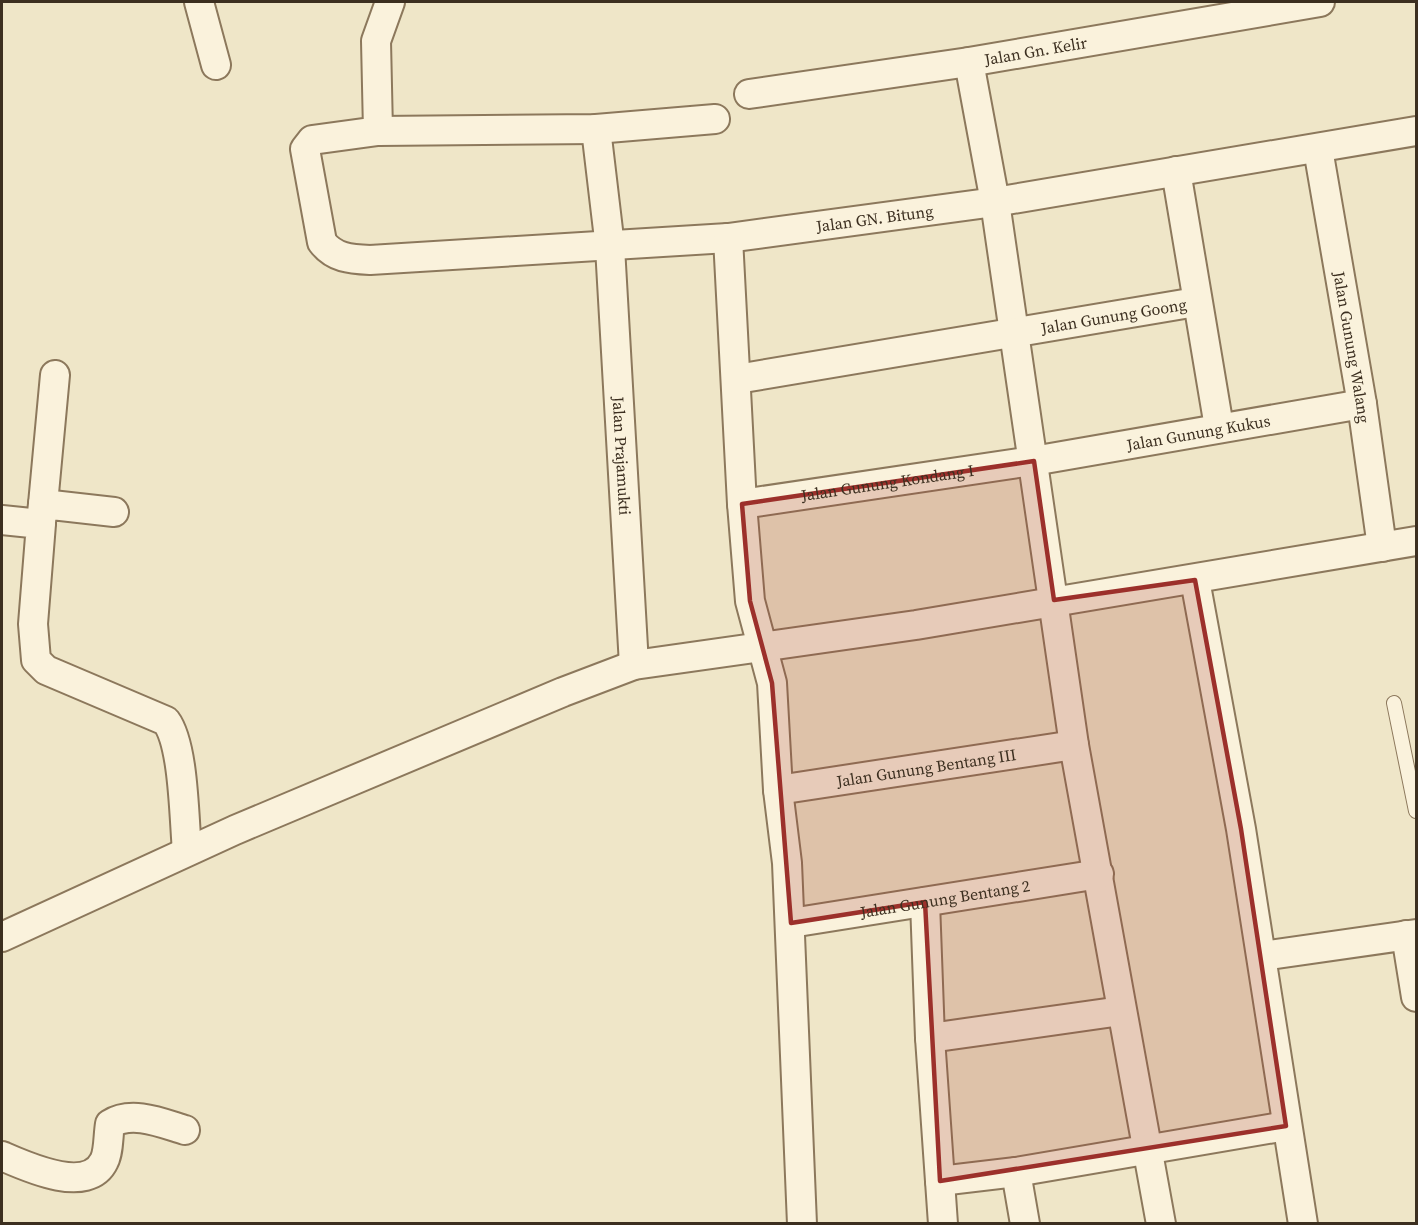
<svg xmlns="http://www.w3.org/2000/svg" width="1418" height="1225" font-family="'Source Serif 4',serif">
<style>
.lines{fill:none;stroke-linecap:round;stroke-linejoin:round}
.lane-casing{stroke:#8c785c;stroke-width:16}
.street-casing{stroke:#8c785c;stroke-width:32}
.lane{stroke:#faf2dc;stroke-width:14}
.street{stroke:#faf2dc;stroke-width:28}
.marked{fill:#9c302b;fill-opacity:0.2;stroke:#9c302b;stroke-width:4.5;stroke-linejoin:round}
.labels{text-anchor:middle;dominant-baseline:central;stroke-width:4.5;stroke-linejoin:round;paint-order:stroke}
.street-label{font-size:16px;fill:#3c2f20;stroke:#f7efd8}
</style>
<rect width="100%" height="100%" fill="#efe6c8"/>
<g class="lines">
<defs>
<path id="lane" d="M1394,703L1416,811"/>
<g id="street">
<path d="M199,2L216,65"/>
<path id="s1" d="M390,2L376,41L378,131L312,140L305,149L322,242C334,258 350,259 370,260L728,238L995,202L1416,131"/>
<path d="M969,62L995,202L1074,745L1161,1224"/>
<path id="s2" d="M749,94L969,62L1320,2"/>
<path id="s3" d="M596,129L610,247L634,665"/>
<path d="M378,131L596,129L715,119"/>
<path id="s4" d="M1318,149L1362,404L1382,547"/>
<path d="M1176,171L1219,427"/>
<path d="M728,238L742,504L750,601L772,683L778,790L787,863L802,1224"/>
<path id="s5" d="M737,379L1196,302"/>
<path d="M43,504L55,375"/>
<path id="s6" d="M742,504L1039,460L1362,404"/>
<path d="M2,520L41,524L33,624L36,660L46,670L166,721C184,745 184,819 187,851"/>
<path d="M41,522L43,504L114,512"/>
<path d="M1195,580L1241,829L1303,1224"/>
<path id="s7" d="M778,790L1074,745"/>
<path d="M925,902L930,1038L943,1224"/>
<path id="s8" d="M791,923L1099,874"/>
<path d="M1406,935L1416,997"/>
<path d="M2,937L235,830L563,692L634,665L916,625L1416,541"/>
<path d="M1262,956L1416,934"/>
<path d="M930,1038L1121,1011"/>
<path d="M2,1156C27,1167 88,1195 104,1161C109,1152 108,1135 110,1124C132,1110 162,1123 185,1130"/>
<path d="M1016,1172L1025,1224"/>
<path d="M940,1181L1016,1172L1286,1126"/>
</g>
</defs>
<use href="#lane" class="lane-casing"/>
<use href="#street" class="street-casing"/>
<use href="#lane" class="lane"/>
<use href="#street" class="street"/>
</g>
<path class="marked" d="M1034,461L1054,600L1195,580L1241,829L1286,1126L940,1181L925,902L791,923L772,683L750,601L742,504Z"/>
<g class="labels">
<g class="street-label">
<text stroke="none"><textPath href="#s2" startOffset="290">Jalan Gn. Kelir</textPath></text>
<text stroke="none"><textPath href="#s1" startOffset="864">Jalan GN. Bitung</textPath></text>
<text stroke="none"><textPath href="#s5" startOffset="382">Jalan Gunung Goong</textPath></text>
<text stroke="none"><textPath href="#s4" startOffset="201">Jalan Gunung Walang</textPath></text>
<text stroke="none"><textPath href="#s6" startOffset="462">Jalan Gunung Kukus</textPath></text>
<text stroke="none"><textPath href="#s3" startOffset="328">Jalan Prajamukti</textPath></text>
<text stroke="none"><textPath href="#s6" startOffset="147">Jalan Gunung Kondang I</textPath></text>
<text stroke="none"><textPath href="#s7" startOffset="150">Jalan Gunung Bentang III</textPath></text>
<text stroke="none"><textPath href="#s8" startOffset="156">Jalan Gunung Bentang 2</textPath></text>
</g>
</g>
<rect width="1418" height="1225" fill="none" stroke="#3c2f20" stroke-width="6"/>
</svg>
